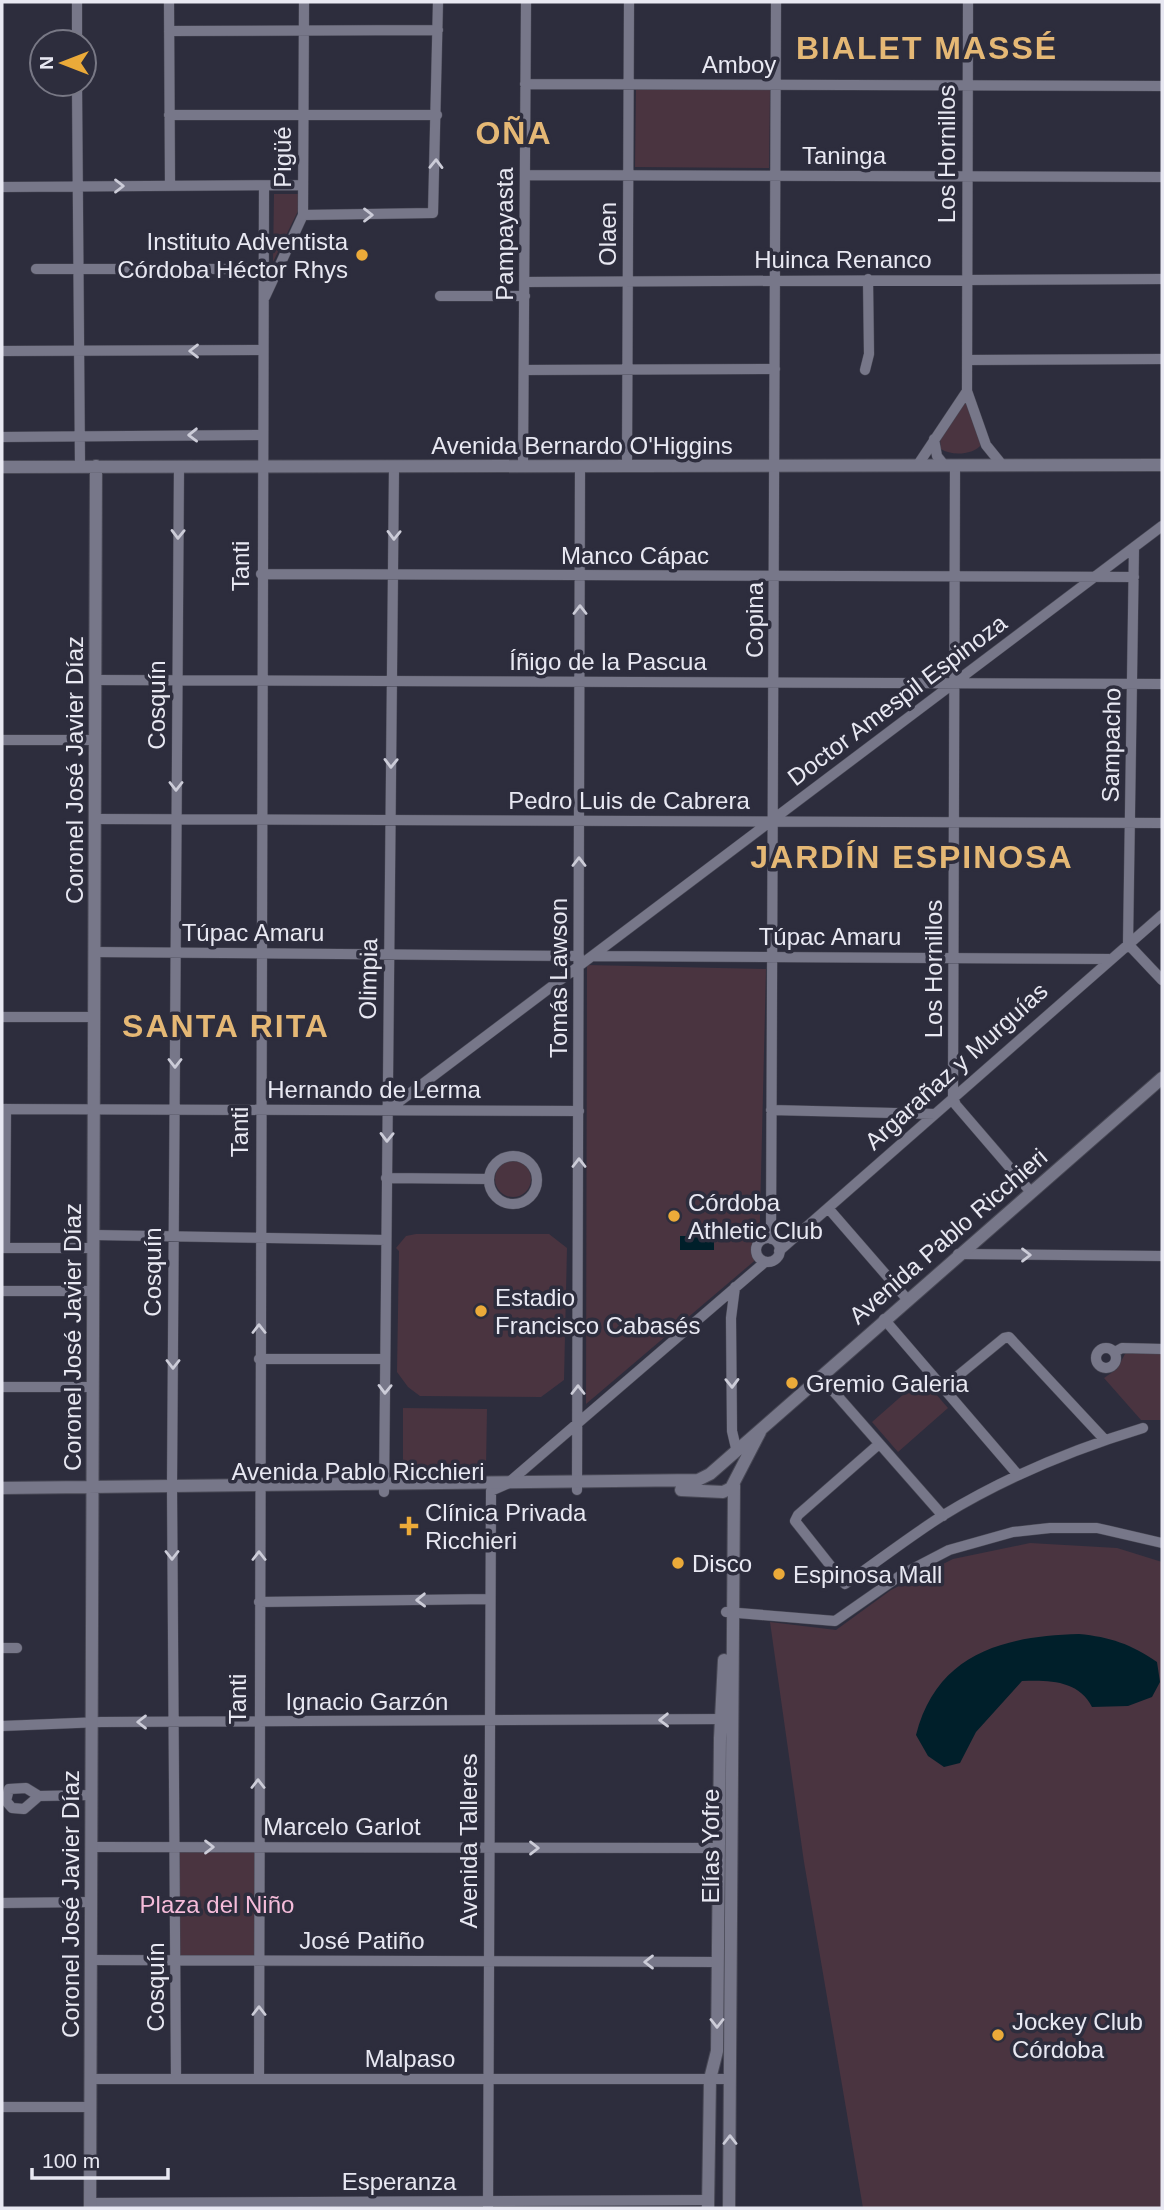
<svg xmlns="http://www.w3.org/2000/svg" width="1164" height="2210" font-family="Helvetica,sans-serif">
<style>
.green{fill:#4a3440}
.water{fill:#001f2a}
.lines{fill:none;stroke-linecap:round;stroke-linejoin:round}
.minor-casing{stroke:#484855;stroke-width:11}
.secondary-casing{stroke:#484855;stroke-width:14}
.minor{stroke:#777789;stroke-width:10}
.secondary{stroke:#777789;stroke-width:12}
.oneway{stroke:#ccccd8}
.poi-dot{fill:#ebaa39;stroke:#2d2d3d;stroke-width:2.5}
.labels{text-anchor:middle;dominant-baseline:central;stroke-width:7;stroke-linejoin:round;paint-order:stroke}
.street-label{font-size:24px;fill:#e8e8f2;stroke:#2d2d3d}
.poi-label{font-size:24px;fill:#e8e8f2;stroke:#2d2d3d;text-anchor:start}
.park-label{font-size:24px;fill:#f5bcda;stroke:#2d2d3d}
.district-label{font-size:32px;font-weight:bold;letter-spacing:2px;fill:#e5b875;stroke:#2d2d3d}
</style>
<rect width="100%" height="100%" fill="#2d2d3d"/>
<path class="green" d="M636,89L770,90L769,168L635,167Z
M274,194H299L298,211L273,262Z
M967,399L981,437V445C973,455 951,456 941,449L940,439Z
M587,965L766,969L759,1257L586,1404Z
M495 1179a18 18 0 1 1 36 0a18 18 0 1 1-36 0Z
M416,1234H549L567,1248L564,1380L541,1397L420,1396L408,1387L397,1372L399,1251L396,1248L406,1236Z
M1126,1352L1162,1354V1420H1141L1104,1378L1117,1369Z
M922,1378L948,1408L898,1452L872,1422Z
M403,1408L487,1409L486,1468L403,1467Z
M1030,1543L1117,1548L1162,1562V2208H863L804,1862L770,1622L836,1630L891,1590L953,1559Z
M175,1847H259L258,1960H176Z"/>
<path class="water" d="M680,1236H714V1250H680Z
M1079,1634C1110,1637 1131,1644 1157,1662L1160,1682L1152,1697L1128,1706L1092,1707C1079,1680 1048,1680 1022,1681L976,1732L960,1763L944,1767L928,1756L916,1735C937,1653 1004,1636 1079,1634Z"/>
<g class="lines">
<defs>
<path id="minor" d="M77,2V42
M169,2L170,186
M968,2L967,391L986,445L1003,466
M169,31L438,30
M77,84L80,466
M525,84L1162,86
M169,115H437
M525,175L1162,177
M2,187L303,185
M303,215L433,213L438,2
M36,269H266
M525,282L1162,279
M440,296H525
M265,297L303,215L304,2
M2,351L262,350
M967,360L1162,359
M524,370L775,369
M865,370L869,354L868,279
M2,437L261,435
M934,439L937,456L945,466
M523,466L526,2
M627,466L629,2
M917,466L967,391
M955,466L953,1098L956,1105L1030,1191
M1134,547L1128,944L1162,980
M261,574L1134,577
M95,680L1162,684
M2,740H95
M95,819L1162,823
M94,952L579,956
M593,956L1109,959
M2,1017H94
M2,1109L579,1111
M388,1110L1162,526
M771,1110L935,1114
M489 1180a24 24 0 1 1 48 0a24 24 0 1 1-48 0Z
M386,1178L489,1179
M828,1208L907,1299
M94,1235L386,1240
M756 1250a12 12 0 1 1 24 0a12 12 0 1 1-24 0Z
M771,1239L776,2
M2,1248H94
M5,1248L6,1109
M779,1251L1162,915
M958,1254L1162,1256
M735,1287L731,1318L732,1431L736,1448
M2,1291H94
M884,1319L1018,1475
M1096 1358a10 10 0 1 1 20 0a10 10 0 1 1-20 0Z
M1115,1352L1122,1348L1162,1349
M259,1359H385
M820,1376L943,1516
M2,1387H93
M943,1388L1004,1338L1009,1337L1105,1440
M879,1444L798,1515L795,1521L845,1584C877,1562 909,1537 942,1516C1004,1478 1074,1449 1143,1428
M577,1490L580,466
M384,1492L394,467
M259,1602L490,1599
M726,1612L835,1621L901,1575L949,1550L1013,1532L1050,1528H1097L1162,1543
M2,1648H17
M2,1726L101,1722L728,1719
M39,1796L24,1809L12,1808L6,1801L9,1789L26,1788L39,1796L92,1795
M92,1847L719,1848
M2,1903L91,1902
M91,1960L717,1962
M91,2079H730
M176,2079L172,1487L179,466
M259,2079L264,186
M2,2107H91
M90,2203L708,2200
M488,2208L491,1491L507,1484L765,1262"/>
<path id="secondary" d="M2,467L1162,465
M2,1488L698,1480L710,1474L1162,1078
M681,1490L723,1492L731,1488L760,1432
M90,2208L96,466
M708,2208L710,2079L717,2051L720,1738L724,1660
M729,2208L734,1485"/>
</defs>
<use href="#minor" class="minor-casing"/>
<use href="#secondary" class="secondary-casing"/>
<use href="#minor" class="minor"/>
<use href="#secondary" class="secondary"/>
</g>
<defs><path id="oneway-chevron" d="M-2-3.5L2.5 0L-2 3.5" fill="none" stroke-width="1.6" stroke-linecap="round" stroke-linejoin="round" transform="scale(1.75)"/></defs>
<g class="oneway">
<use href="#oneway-chevron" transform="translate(436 164) rotate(-89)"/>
<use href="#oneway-chevron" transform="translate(119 186)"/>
<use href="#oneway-chevron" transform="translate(368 215)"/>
<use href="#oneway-chevron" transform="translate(194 351) rotate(180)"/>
<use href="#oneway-chevron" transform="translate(193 435) rotate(179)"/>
<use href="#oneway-chevron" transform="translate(178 534) rotate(91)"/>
<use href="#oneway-chevron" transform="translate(394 535) rotate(91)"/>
<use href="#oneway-chevron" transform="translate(580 610) rotate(-90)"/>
<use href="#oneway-chevron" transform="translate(391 763) rotate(91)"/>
<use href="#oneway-chevron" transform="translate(176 786) rotate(90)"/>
<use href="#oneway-chevron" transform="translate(579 862) rotate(-90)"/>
<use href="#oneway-chevron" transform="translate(175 1063) rotate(90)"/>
<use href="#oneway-chevron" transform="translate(387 1137) rotate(91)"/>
<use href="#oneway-chevron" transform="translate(579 1163) rotate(-90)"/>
<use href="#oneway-chevron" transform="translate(1026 1255)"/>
<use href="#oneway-chevron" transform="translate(259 1329) rotate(-90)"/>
<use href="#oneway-chevron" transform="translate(173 1364) rotate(90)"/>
<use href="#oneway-chevron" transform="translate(732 1383) rotate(89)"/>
<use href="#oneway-chevron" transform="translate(385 1389) rotate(91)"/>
<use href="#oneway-chevron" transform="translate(578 1390) rotate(-90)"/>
<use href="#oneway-chevron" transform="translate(172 1555) rotate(90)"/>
<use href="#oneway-chevron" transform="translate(259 1556) rotate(-90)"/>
<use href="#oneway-chevron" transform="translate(421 1600) rotate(179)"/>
<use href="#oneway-chevron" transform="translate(664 1720) rotate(179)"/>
<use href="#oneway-chevron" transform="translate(142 1722) rotate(180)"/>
<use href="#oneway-chevron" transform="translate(258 1784) rotate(-90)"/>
<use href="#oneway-chevron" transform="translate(209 1847)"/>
<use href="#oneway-chevron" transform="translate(534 1848)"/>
<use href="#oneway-chevron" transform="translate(649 1962) rotate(-180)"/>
<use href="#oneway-chevron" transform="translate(259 2011) rotate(-90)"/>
<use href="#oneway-chevron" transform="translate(717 2023) rotate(90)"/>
<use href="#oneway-chevron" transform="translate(730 2140) rotate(-90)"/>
</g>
<g class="poi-dot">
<circle cx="362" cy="255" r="7"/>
<circle cx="674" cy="1216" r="7"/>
<circle cx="481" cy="1311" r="7"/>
<circle cx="792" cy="1383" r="7"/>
<path d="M405.5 1515.5h7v7h7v7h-7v7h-7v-7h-7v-7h7z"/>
<circle cx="678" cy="1563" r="7"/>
<circle cx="779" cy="1574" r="7"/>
<circle cx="998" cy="2035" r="7"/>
</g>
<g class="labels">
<g class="street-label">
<text x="739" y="64">Amboy</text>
<text transform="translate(946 154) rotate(-90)">Los Hornillos</text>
<text x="844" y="155">Taninga</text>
<text transform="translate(282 157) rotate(-90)">Pigüé</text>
<text transform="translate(504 234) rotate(-90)">Pampayasta</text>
<text transform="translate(607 234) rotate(-90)">Olaen</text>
<text x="843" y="259">Huinca Renanco</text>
<text x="582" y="445">Avenida Bernardo O'Higgins</text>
<text x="635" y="555">Manco Cápac</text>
<text transform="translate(240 566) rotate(-90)">Tanti</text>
<text transform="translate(754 620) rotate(-90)">Copina</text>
<text x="608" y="661">Íñigo de la Pascua</text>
<text transform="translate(897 700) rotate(-37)">Doctor Amespil Espinoza</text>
<text transform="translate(156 705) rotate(-90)">Cosquín</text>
<text transform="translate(1111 745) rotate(-89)">Sampacho</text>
<text transform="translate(74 770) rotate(-90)">Coronel José Javier Díaz</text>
<text x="629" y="800">Pedro Luis de Cabrera</text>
<text x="253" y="932">Túpac Amaru</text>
<text x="830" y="936">Túpac Amaru</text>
<text transform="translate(933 969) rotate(-90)">Los Hornillos</text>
<text transform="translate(558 978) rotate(-90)">Tomás Lawson</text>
<text transform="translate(368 979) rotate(-89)">Olimpia</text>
<text transform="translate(956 1066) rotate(-42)">Argarañaz y Murguías</text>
<text x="374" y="1089">Hernando de Lerma</text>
<text transform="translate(239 1132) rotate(-90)">Tanti</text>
<text transform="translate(948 1236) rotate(-41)">Avenida Pablo Ricchieri</text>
<text transform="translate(152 1272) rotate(-90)">Cosquín</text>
<text transform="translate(72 1337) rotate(-90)">Coronel José Javier Díaz</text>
<text x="358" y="1471">Avenida Pablo Ricchieri</text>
<text transform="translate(237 1699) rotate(-90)">Tanti</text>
<text x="367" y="1701">Ignacio Garzón</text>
<text x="342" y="1826">Marcelo Garlot</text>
<text transform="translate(468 1841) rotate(-90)">Avenida Talleres</text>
<text transform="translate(710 1846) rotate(-90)">Elías Yofre</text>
<text transform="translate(70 1904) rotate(-90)">Coronel José Javier Díaz</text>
<text x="362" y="1940">José Patiño</text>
<text transform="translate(155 1987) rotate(-90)">Cosquín</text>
<text x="410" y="2058">Malpaso</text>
<text x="399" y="2181">Esperanza</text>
</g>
<g class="poi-label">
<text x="348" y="241" text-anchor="end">Instituto Adventista<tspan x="348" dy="28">Córdoba Héctor Rhys</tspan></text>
<text x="688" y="1202">Córdoba<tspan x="688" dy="28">Athletic Club</tspan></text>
<text x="495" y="1297">Estadio<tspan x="495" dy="28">Francisco Cabasés</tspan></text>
<text x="806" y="1383">Gremio Galeria</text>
<text x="425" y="1512">Clínica Privada<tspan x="425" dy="28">Ricchieri</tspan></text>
<text x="692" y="1563">Disco</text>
<text x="793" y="1574">Espinosa Mall</text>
<text x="1012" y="2021">Jockey Club<tspan x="1012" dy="28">Córdoba</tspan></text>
</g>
<g class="park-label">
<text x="217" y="1904">Plaza del Niño</text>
</g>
<g class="district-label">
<text x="927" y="48">BIALET MASSÉ</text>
<text x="514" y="133">OÑA</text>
<text x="912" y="857">JARDÍN ESPINOSA</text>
<text x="226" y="1026">SANTA RITA</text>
</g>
</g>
<rect width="1164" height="2210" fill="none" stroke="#e8e8f2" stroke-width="7"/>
<g transform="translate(63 63) rotate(270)"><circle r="33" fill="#2d2d3d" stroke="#787885" stroke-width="2"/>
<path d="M0-5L12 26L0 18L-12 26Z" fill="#ebaa39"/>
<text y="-10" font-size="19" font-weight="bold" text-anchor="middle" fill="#e8e8f2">N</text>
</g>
<path d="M32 2168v10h136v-10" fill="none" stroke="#e8e8f2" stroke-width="3.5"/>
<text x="42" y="2168" font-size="21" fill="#e8e8f2" stroke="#2d2d3d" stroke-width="5" paint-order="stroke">100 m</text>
</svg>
